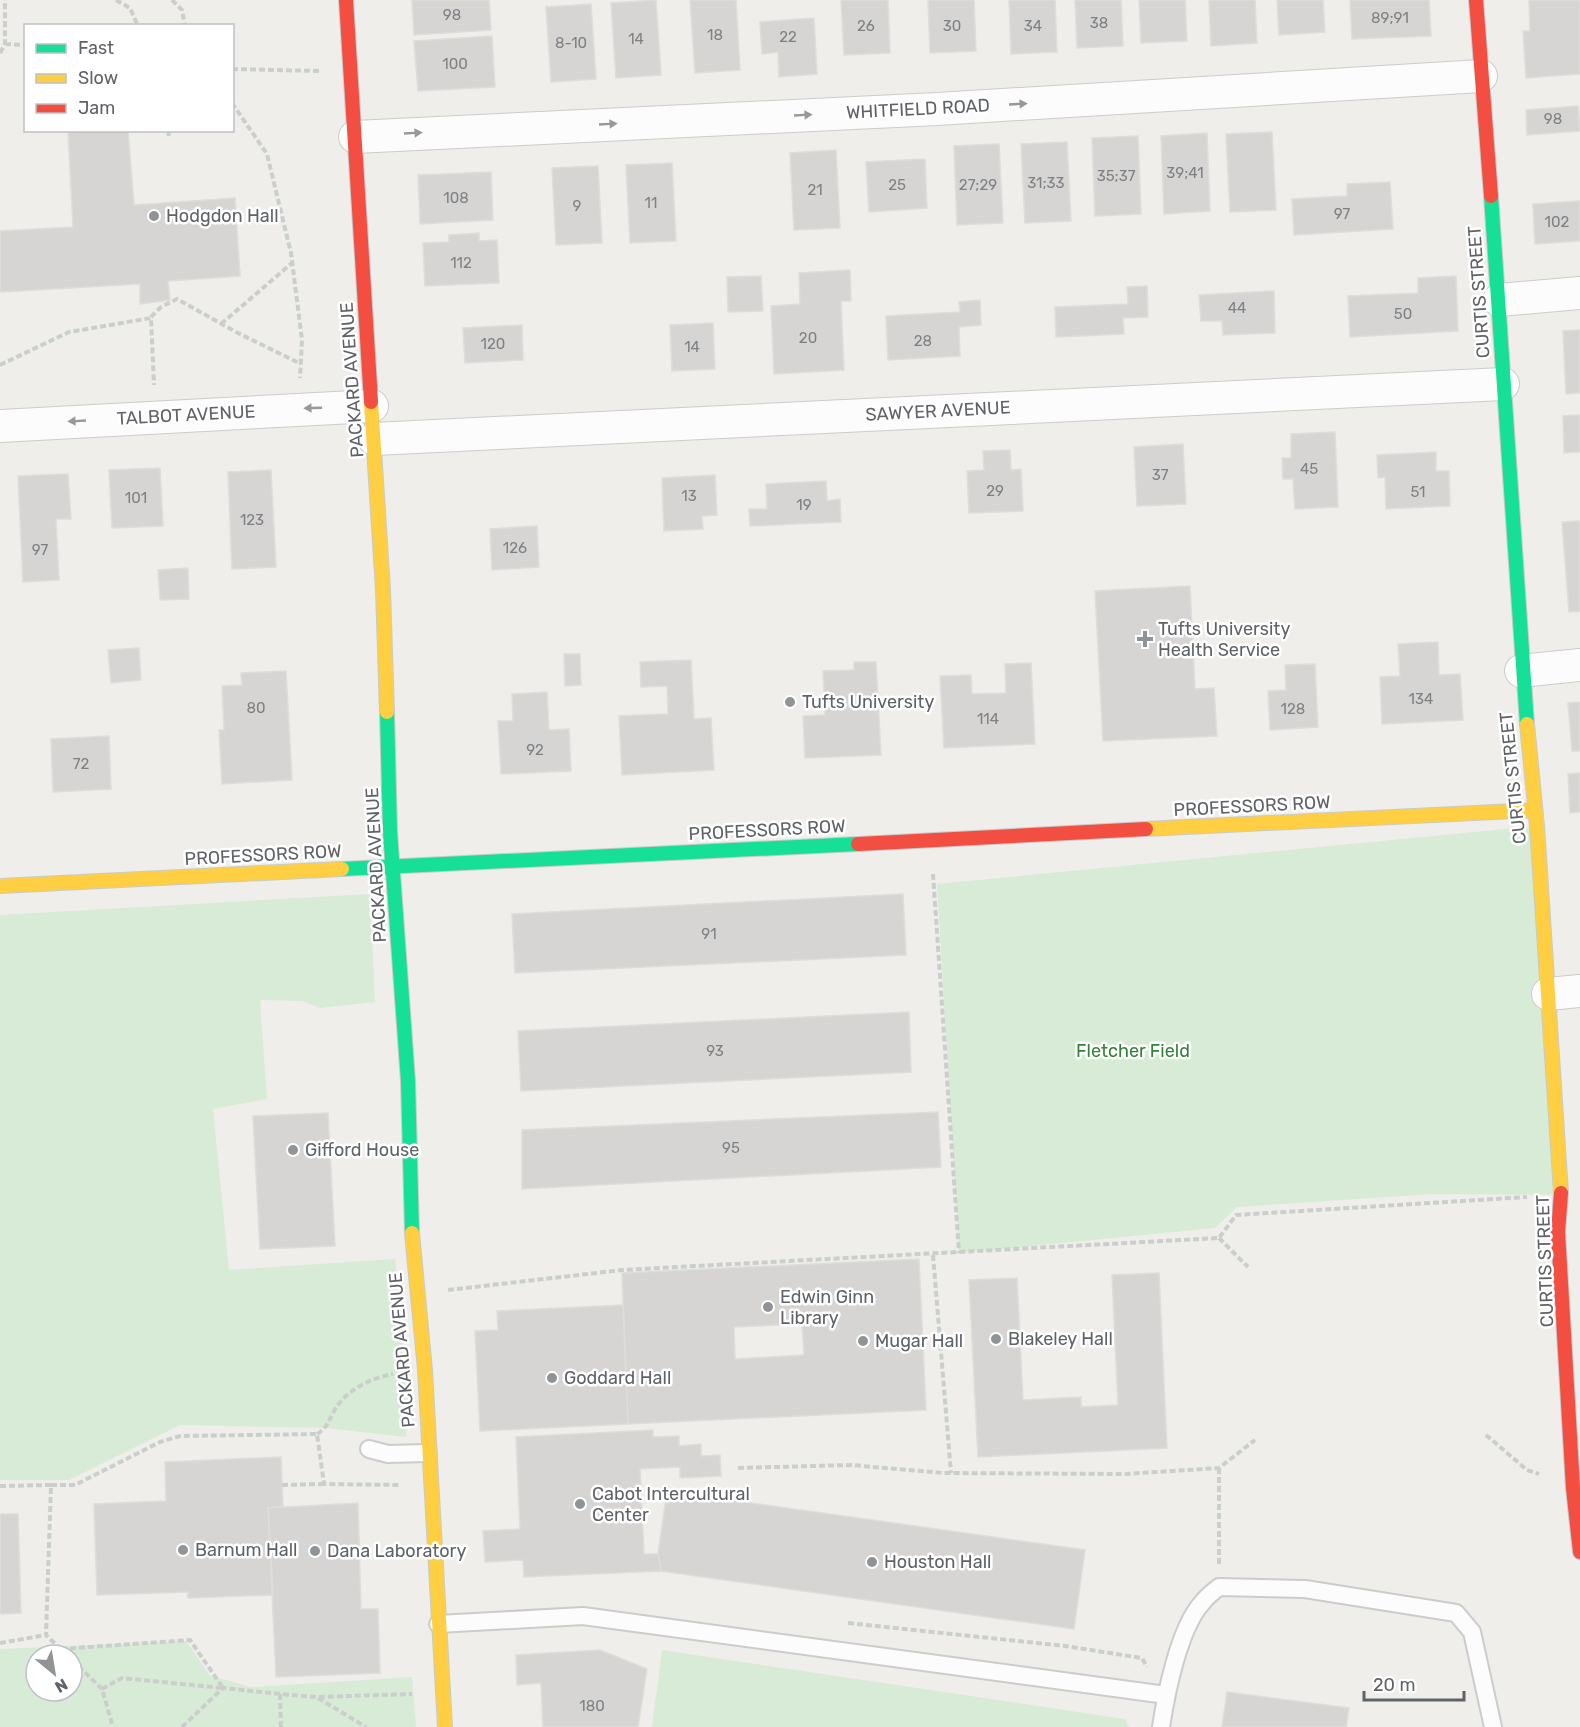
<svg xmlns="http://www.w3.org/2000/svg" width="1580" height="1727" font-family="Rubik,sans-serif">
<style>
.green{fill:#d8ebd6;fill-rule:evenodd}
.building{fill:#d6d5d3;stroke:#deddd9;stroke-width:1.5;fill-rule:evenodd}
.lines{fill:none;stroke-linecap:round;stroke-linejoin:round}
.lane-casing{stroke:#cbcccc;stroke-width:20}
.street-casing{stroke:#cbcccc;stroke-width:34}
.fast-casing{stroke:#cacacb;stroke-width:16}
.slow-casing{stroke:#cacacb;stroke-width:16}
.jam-casing{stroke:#cacacb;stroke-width:16}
.path{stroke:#cacfcc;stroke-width:4;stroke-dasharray:6 3;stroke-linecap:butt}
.lane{stroke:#fdfcfc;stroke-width:16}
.street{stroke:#fdfcfc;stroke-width:32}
.fast{stroke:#16e098;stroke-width:14}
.slow{stroke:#ffcf43;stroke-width:14}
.jam{stroke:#f24e42;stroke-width:14}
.oneway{fill:#96999c}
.poi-dot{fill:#919496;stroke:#fff;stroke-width:2}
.labels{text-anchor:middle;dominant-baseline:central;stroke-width:5;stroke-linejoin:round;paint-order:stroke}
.number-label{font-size:15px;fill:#7e8184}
.street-label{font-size:18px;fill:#5f6368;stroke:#fff}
.poi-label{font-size:18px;fill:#5f6368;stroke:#fff;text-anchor:start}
.park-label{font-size:18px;fill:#348238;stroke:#fff}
</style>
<rect width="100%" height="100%" fill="#efeeea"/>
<path class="green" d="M1537,826L1561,1195L1433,1194L1237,1207L1215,1228L959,1253L937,884Z
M370,894L375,1002L320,1008L302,1001L260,1000L267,1099L213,1109L229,1270L395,1259L408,1399L406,1437L326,1428L180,1425L69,1480H0V915Z
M186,1641L210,1676L252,1687L412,1677L416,1727H0V1649ZM36,1655H72V1691H36Z
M662,1650L1125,1719L1129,1727H652Z"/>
<path class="building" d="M412,0H489L491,30L414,35Z
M656,0L661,75L616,78L611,3Z
M690,0H736L740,70L695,73Z
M841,0H888L890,53L844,55Z
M928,0H974L976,51L930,53Z
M1009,0H1055L1057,52L1011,54Z
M1075,0H1121L1123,46L1077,48Z
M1139,0H1185L1187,41L1141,43Z
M1209,0H1255L1257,43L1211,46Z
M1277,0H1323L1325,32L1279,35Z
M1350,0H1429L1431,36L1352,39Z
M1529,0H1580V74L1526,78L1523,31H1530Z
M591,4L596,79L551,82L546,7Z
M814,18L817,74L779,77L778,52L762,54L760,22Z
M492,36L495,87L418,91L414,41Z
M1578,106L1580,131L1527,135L1526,110Z
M68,130H128L134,205L235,198L240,276L168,281L170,300L140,304V284L0,292V231L73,227Z
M1272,132L1276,210L1230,212L1226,134Z
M1207,133L1210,211L1164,214L1161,136Z
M1138,136L1141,214L1095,216L1092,138Z
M1067,142L1071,221L1025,223L1021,144Z
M999,144L1003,223L957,225L954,146Z
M836,150L840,228L794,230L790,153Z
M925,159L927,208L869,212L866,162Z
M672,163L676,241L630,243L626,165Z
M598,166L602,243L556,245L552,168Z
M491,172L493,220L420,224L418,175Z
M1390,182L1393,229L1294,235L1292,199L1347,196V184Z
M1580,201V241L1535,244L1533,204Z
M479,233V241L497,240L499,283L425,286L423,243L449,242V235Z
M850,270L851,301H841L844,370L774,374L771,306L800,304L799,273Z
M761,276L763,311L728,312L727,277Z
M1456,276L1458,331L1350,337L1348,296L1418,293V278Z
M1147,286L1148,317L1123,318L1124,334L1056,337L1055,307L1128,304L1127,287Z
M1274,291L1275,333L1223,335L1222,321H1201L1199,295Z
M980,300L981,325L959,327L960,356L888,360L886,316L960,312L959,302Z
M713,323L715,369L672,371L670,325Z
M522,325L523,360L465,363L463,328Z
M1580,330V393L1566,394L1563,331Z
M1580,415V452L1564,453L1563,416Z
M1335,432L1338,507L1295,509L1293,479H1283L1282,458H1291V434Z
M1183,444L1186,504L1137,506L1134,447Z
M1010,450L1011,470L1021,469L1023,511L969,513L967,471L984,470L983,451Z
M1436,452V471H1449L1450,506L1386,509L1385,477L1378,478L1377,455Z
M160,468L163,526L112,528L109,470Z
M271,470L276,567L232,569L228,472Z
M68,474L71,519H56L59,580L23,582L18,476Z
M715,475L717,515L702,516L703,529L664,531L662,478Z
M826,481L827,501L840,499L841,522L750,526L749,509H767L766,484Z
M1580,521V611L1569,612L1562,522Z
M537,526L539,567L492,570L490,529Z
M188,568L189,599L160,600L158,570Z
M1190,586L1195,689L1214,688L1217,736L1103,741L1095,591Z
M1438,642L1439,675L1460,674L1463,720L1382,724L1380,677L1400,676L1398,644Z
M139,648L141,680L111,683L108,650Z
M564,654H580L581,685L565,686Z
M691,660L694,719L711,718L714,770L622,775L619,716L668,714L667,686L641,687L640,662Z
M854,662H876L881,755L805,758L803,716L825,715L823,671L854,670Z
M1031,663L1035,744L944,748L940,676L971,675L972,694L1006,693L1005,664Z
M1315,664L1318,727L1270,730L1268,691L1286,690L1285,665Z
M286,671L292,780L222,784L219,730H224L222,686L242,685L241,673Z
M547,692L549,730L569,729L571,771L501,774L498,721H513L512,694Z
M1580,702V751H1572L1568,703Z
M109,736L111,789L53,792L51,739Z
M1580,773V812L1570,813L1568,774Z
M903,894L906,955L515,973L512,914Z
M909,1012L911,1072L521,1091L518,1031Z
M938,1112L941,1167L522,1189V1130Z
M328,1113L335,1246L260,1249L253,1116Z
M919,1259L926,1410L628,1424L622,1273ZM802,1324L804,1355L735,1359L734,1327Z
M1159,1273L1167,1448L978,1457L969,1280L1017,1278L1023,1400L1081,1397V1407L1118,1405L1112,1275Z
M623,1305L628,1424L480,1431L475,1331L498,1330L497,1311Z
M653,1430V1437L679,1436V1446L701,1444V1456L720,1455L721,1476L680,1478V1467L640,1469L644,1554H658L661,1571L524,1577L523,1560L485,1562L483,1531L520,1529L516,1437Z
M281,1457L283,1506L268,1508L273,1595L188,1598V1592L97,1595L94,1504L166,1501L165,1462Z
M667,1491L1085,1550L1074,1629L661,1571L658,1554Z
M358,1503L361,1609H378L380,1673L276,1677L268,1508Z
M0,1514H18L21,1613L0,1614Z
M600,1650L647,1669L638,1727H543L541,1683L517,1685L516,1655Z
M1227,1692L1349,1708L1346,1727H1222Z"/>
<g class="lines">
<defs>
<path id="lane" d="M369,1449L388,1454L428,1453
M438,1624L583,1616L1166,1695
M1161,1727C1166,1694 1179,1628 1202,1603C1206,1597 1213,1592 1219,1587L1305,1589L1456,1613L1472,1632L1493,1727"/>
<path id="street" d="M355,137L937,109L1481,76
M1499,300L1580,293
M0,426L372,406
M374,439L1503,384
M1521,671L1580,665
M1548,994L1580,991"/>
<path id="fast" d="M1491,196L1527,724
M387,712L390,831L408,1081L412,1233
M342,869L858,844"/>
<path id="slow" d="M371,402L383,590L387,712
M1527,724L1537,826L1561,1193
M1146,829L1535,810
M0,886L342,869
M412,1233L425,1370L445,1727"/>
<path id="jam" d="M346,0L371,402
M1476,0L1491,196
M858,844L1146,829
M1561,1193L1558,1232L1573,1488L1580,1552"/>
</defs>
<use href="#lane" class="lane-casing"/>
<use href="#street" class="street-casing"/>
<use href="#fast" class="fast-casing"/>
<use href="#slow" class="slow-casing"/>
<use href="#jam" class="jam-casing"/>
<path class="path" d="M116,0L130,8L138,26
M172,0L182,10L185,26
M5,44L26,45
M0,53L5,44V0
M232,69L319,71
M232,103L267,154L291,253L302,340L300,378
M168,130L169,139
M151,317L161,307L177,299L236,332L301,364
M221,324L292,263
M0,365L69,332L151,318L154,385
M933,874L959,1253
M1219,1238L1248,1267
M933,1255L951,1473
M448,1290L622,1270L1219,1238L1236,1215L1527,1197
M317,1434C328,1427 328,1422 334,1411C345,1391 370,1378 393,1374
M1486,1435L1527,1470L1539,1474
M738,1468L851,1465L943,1473L1125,1474L1219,1468L1255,1440
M51,1485H75L160,1442L180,1436L317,1434L324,1484L399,1485
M282,1485L324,1484
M0,1486L51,1485L46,1635L67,1655
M1219,1564V1468
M848,1623L1065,1646L1142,1658L1147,1667
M0,1643L46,1635
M61,1649L190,1640L223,1688
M72,1660L102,1689L113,1727
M102,1689L122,1678L222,1688
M318,1698L366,1727
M182,1727L223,1688L280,1694
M281,1727L280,1694L316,1697L412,1694"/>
<use href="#lane" class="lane"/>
<use href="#street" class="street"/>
<use href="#fast" class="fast"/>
<use href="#slow" class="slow"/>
<use href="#jam" class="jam"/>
</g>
<defs><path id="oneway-solid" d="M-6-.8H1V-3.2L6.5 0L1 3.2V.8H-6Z" transform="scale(1.5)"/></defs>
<g class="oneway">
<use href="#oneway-solid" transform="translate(1018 104) rotate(-3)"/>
<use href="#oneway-solid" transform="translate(803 115) rotate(-3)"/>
<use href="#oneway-solid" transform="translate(608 124) rotate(-3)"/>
<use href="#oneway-solid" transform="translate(413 133) rotate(-3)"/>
<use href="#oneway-solid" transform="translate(313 408) rotate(178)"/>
<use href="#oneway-solid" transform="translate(77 421) rotate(177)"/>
</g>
<g class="poi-dot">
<circle cx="154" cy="216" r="6"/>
<path d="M1142 630h6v6h6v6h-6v6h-6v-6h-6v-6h6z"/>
<circle cx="790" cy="702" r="6"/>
<circle cx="293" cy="1150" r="6"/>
<circle cx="768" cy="1307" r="6"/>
<circle cx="996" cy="1339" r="6"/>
<circle cx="863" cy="1341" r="6"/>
<circle cx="552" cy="1378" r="6"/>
<circle cx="580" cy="1504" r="6"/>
<circle cx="183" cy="1550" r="6"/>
<circle cx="315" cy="1551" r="6"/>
<circle cx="872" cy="1562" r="6"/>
</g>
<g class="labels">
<g class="number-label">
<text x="452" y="15">98</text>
<text x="1390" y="18">89;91</text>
<text x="1099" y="23">38</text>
<text x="866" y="26">26</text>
<text x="952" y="26">30</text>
<text x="1033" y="26">34</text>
<text x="715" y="35">18</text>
<text x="788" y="37">22</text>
<text x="636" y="39">14</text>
<text x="571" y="43">8-10</text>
<text x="455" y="64">100</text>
<text x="1553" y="119">98</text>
<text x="1185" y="173">39;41</text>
<text x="1116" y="176">35;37</text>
<text x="1046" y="183">31;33</text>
<text x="897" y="185">25</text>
<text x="978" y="185">27;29</text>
<text x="815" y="190">21</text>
<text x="456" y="198">108</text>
<text x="651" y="203">11</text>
<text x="577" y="206">9</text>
<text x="1342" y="214">97</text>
<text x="1557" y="222">102</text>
<text x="461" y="263">112</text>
<text x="1237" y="308">44</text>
<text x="1403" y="314">50</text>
<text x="808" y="338">20</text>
<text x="923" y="341">28</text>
<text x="493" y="344">120</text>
<text x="692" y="347">14</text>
<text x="1309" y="469">45</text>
<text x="1160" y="475">37</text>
<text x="995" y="491">29</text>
<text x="1418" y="492">51</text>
<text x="689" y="496">13</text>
<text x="136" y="498">101</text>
<text x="804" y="505">19</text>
<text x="252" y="520">123</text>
<text x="515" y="548">126</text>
<text x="40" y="550">97</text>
<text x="1421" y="699">134</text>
<text x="256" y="708">80</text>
<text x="1293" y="709">128</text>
<text x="988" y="719">114</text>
<text x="535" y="750">92</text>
<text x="81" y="764">72</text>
<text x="709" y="934">91</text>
<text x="715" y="1051">93</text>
<text x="731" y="1148">95</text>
<text x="592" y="1706">180</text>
</g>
<g class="street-label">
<text transform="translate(918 109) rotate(-3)">WHITFIELD ROAD</text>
<text transform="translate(1479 292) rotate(-94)">CURTIS STREET</text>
<text transform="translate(352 380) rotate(-94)">PACKARD AVENUE</text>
<text transform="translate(938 411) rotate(-3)">SAWYER AVENUE</text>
<text transform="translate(186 415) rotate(-3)">TALBOT AVENUE</text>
<text transform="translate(1513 778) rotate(-96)">CURTIS STREET</text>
<text transform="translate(1252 806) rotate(-3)">PROFESSORS ROW</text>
<text transform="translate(767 830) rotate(-3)">PROFESSORS ROW</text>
<text transform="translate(263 855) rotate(-3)">PROFESSORS ROW</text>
<text transform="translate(376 865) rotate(-93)">PACKARD AVENUE</text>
<text transform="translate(1545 1261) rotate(-92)">CURTIS STREET</text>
<text transform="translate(402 1350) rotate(-95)">PACKARD AVENUE</text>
</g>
<g class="poi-label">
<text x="166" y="216">Hodgdon Hall</text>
<text x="1158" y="629">Tufts University<tspan x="1158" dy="21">Health Service</tspan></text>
<text x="802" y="702">Tufts University</text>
<text x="305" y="1150">Gifford House</text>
<text x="780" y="1297">Edwin Ginn<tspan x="780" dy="21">Library</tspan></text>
<text x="1008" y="1339">Blakeley Hall</text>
<text x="875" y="1341">Mugar Hall</text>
<text x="564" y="1378">Goddard Hall</text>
<text x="592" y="1494">Cabot Intercultural<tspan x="592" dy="21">Center</tspan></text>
<text x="195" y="1550">Barnum Hall</text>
<text x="327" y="1551">Dana Laboratory</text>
<text x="884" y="1562">Houston Hall</text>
</g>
<g class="park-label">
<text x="1133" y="1051">Fletcher Field</text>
</g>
</g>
<rect x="24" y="24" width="210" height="108" fill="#ffffff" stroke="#bfc1c3" stroke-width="1.5"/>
<rect x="36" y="44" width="30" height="9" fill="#16e098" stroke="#bfc1c3" stroke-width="1.5"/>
<text x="78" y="54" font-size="18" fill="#5f6368">Fast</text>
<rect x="36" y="74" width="30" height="9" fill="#ffcf43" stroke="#bfc1c3" stroke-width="1.5"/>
<text x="78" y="84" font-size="18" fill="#5f6368">Slow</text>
<rect x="36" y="104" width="30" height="9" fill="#f24e42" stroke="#bfc1c3" stroke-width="1.5"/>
<text x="78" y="114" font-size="18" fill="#5f6368">Jam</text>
<g transform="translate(54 1673) rotate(150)"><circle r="28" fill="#ffffff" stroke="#bfc1c3" stroke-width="1.5"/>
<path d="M0-4.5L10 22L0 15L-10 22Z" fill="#919496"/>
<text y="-9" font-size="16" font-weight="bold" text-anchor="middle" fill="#5f6368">N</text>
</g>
<path d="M1364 1691v9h100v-9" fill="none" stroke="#5f6368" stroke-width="3"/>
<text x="1373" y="1691" font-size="18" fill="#5f6368" stroke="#ffffff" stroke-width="4.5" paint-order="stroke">20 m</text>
</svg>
